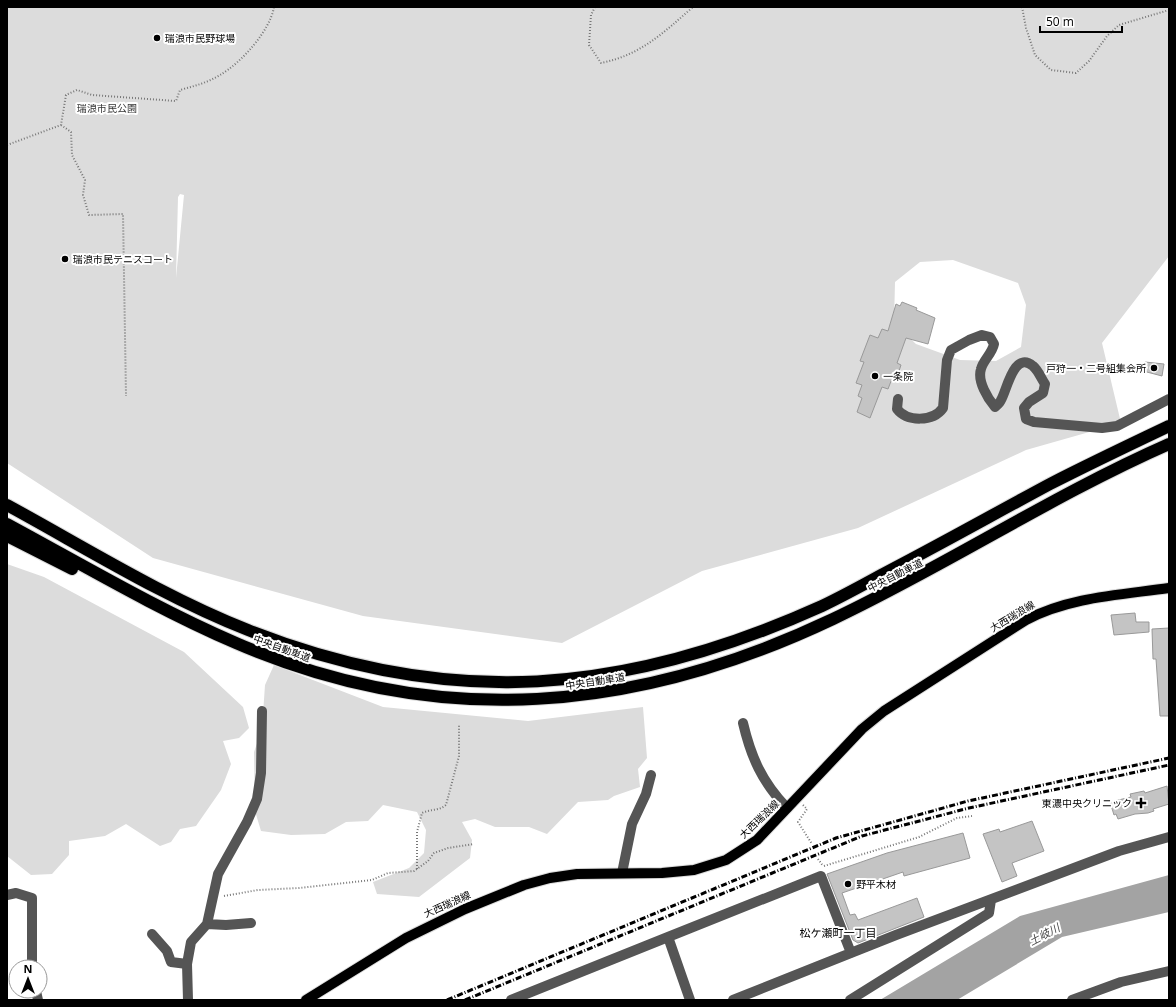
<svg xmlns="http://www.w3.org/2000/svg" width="1176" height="1007" font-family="'Open Sans','Noto Sans JP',sans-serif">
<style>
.green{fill:#dcdcdc;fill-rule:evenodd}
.water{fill:#a3a3a3}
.building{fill:#c4c4c4;stroke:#999}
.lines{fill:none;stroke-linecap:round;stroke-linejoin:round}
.major-casing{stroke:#dbdbdb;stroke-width:12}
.highway-casing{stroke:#dbdbdb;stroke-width:14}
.path{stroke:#777;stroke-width:2;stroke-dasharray:1 2;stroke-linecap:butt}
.minor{stroke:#555;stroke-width:10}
.major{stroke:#000;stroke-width:10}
.highway{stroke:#000;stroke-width:12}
.rail{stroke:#000;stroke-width:3;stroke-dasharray:6 2 1 2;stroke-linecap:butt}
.poi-dot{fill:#000;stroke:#fff;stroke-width:1.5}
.labels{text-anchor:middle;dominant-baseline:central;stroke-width:4;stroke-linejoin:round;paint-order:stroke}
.poi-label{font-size:10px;fill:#000;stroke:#fff;text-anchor:start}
.park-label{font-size:10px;fill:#333;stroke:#fff}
.street-label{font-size:10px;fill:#000;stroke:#fff}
.neighbourhood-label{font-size:11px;fill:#000;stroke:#fff}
.water-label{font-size:11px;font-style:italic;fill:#444;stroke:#fff}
</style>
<rect width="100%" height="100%" fill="#fff"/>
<path class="green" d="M7,7H1169V256L1102,343L1121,423L1026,450L858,528L702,571L562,643L363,616L153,558L7,463ZM180,194L184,195L176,278L178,197ZM953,260L1018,283L1026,305L1021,347L996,361L960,360L916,344L894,323L895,282L920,262Z
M7,564L44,577L184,652L243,707L249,728L239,738L223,741L231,764L221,790L196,826L180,829L171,842L160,846L126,824L105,836L69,841V855L52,874L31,875L7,856Z
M274,665L383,707L528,721L643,707L647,758L638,769L640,787L614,796L608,800L578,802L547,834L529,827H495L475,819L462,822L472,840L470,858L419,897L377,894L373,882L409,868L424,853L426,830L417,812L383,805L368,821L346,822L325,834L291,835L261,831L255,811L254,752L262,729L265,685Z"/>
<path class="water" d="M1169,875V912L1062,937L957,1000H880L1020,916Z"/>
<path class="building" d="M902,302L917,308L916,310L935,318L928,344L906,338L897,363L901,365L897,377L893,376L888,389L882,387L870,418L857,412L862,398L858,396L862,385L856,383L864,362L860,361L870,335L878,338L882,329L888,331L896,304L900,306Z
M1145,362L1164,364L1162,376L1143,371Z
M1135,613L1136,622H1149V632L1114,635L1111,615Z
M1169,628V716H1160L1156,659H1153L1152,629Z
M1167,786L1169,804L1153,809L1154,811L1148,813L1135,814L1118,819L1116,814L1114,815L1110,802L1131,797L1130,794L1144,791L1145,793Z
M1032,821L1044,851L1012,863L1017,876L1002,882L983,834L999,829L1000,832Z
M963,833L970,858L904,876L903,872L842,893L850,915L855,914L858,920L917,898L924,917L858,943L853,940L827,874L887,853Z"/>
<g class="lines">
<defs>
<path id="major" d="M306,1000L406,938L465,909L524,885L550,878L577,874L662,873L694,870L726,860L757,840L862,729L884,711L1026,620C1070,597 1120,595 1169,588"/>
<path id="highway" d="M7,505C86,548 164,597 248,630C451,710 625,695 822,606C843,596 863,585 883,574C939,545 994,514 1050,484C1089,464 1129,445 1169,426
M7,524C83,565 157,609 236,643C439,731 637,712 833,619C947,565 1053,495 1169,444
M7,536L72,569"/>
</defs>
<use href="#major" class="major-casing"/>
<use href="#highway" class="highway-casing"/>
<path class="path" d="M595,7L591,15L589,45L601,63C641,55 663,33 693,7
M1022,7L1026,28L1035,55L1051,70L1076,73L1089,61L1107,36L1119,25L1169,10
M61,125L71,132L72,155L85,180L83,195L89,215L123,214L126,396
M7,145L61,125L66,95L77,90L92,95L176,101L180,90C194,86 207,83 220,75C241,63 270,31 274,7
M803,805L807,809L798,822L812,844
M818,859L823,866
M824,866L919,837L957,818L972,816
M417,869V832L422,813C430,809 439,811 446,805L459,756V725
M224,896L258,890L299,888L372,880L388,873L414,871L428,861L434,853L448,848L474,844"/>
<path class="minor" d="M898,399L897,409C907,422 933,422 943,408L947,360L951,350L969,340L982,335L990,337L994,344C992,354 983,360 981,369C977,381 988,399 995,407C997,405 1000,403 1001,400C1007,390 1014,350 1033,366C1038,370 1041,378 1045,384L1043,393L1029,402L1024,408L1026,419L1034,422L1102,428L1117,426L1169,399
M743,723C751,757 762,782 787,808
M622,873L632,824L646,794L651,775
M7,895L16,893L32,898V967
M207,924L226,925L251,923
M152,934L167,951L171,962L187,964
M668,937L821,876L851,953
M36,991L38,1000
M188,1000L187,964L191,942L207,924L218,874L247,822L257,799L261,773L262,711
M511,1000L668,937L690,1000
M733,1000L896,935L1119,851L1169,837
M850,1000L989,913L991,900
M1072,1000L1121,982L1169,971"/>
<use href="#major" class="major"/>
<use href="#highway" class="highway"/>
<path class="rail" d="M447,1000L836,838L968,801L1169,758
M465,1000L862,836L969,808L1169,765"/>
</g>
<g class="poi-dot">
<circle cx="157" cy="38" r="4"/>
<circle cx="65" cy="259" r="4"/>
<circle cx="1154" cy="368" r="4"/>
<circle cx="875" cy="376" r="4"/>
<path d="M1139 797h4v4h4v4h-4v4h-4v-4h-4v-4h4z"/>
<circle cx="848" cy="884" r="4"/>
</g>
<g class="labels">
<g class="poi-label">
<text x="165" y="38">瑞浪市民野球場</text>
<text x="73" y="259">瑞浪市民テニスコート</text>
<text x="1146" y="368" text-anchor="end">戸狩一・二号組集会所</text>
<text x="883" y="376">一条院</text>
<text x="1132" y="803" text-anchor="end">東濃中央クリニック</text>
<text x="856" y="884">野平木材</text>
</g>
<g class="park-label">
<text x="107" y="108">瑞浪市民公園</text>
</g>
<g class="street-label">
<text transform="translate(895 575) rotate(-27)">中央自動車道</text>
<text transform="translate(1012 616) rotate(-31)">大西瑞浪線</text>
<text transform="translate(282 648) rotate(20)">中央自動車道</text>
<text transform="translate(595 681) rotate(-9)">中央自動車道</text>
<text transform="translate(759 819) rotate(-44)">大西瑞浪線</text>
<text transform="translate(447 904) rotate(-24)">大西瑞浪線</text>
</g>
<g class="neighbourhood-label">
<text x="838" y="932">松ケ瀬町一丁目</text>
</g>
<g class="water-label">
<text transform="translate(1044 934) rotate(-28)">土岐川</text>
</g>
</g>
<rect width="1176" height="1007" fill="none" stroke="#000000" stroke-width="16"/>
<g transform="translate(28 979)"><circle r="19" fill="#ffffff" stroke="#999999"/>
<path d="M0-3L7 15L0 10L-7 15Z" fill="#000000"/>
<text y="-6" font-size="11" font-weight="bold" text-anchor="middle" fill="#000000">N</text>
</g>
<path d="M1040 26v6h82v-6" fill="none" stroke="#000000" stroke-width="2"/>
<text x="1046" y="26" font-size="12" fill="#000000" stroke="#ffffff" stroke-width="3" paint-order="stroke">50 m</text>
</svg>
